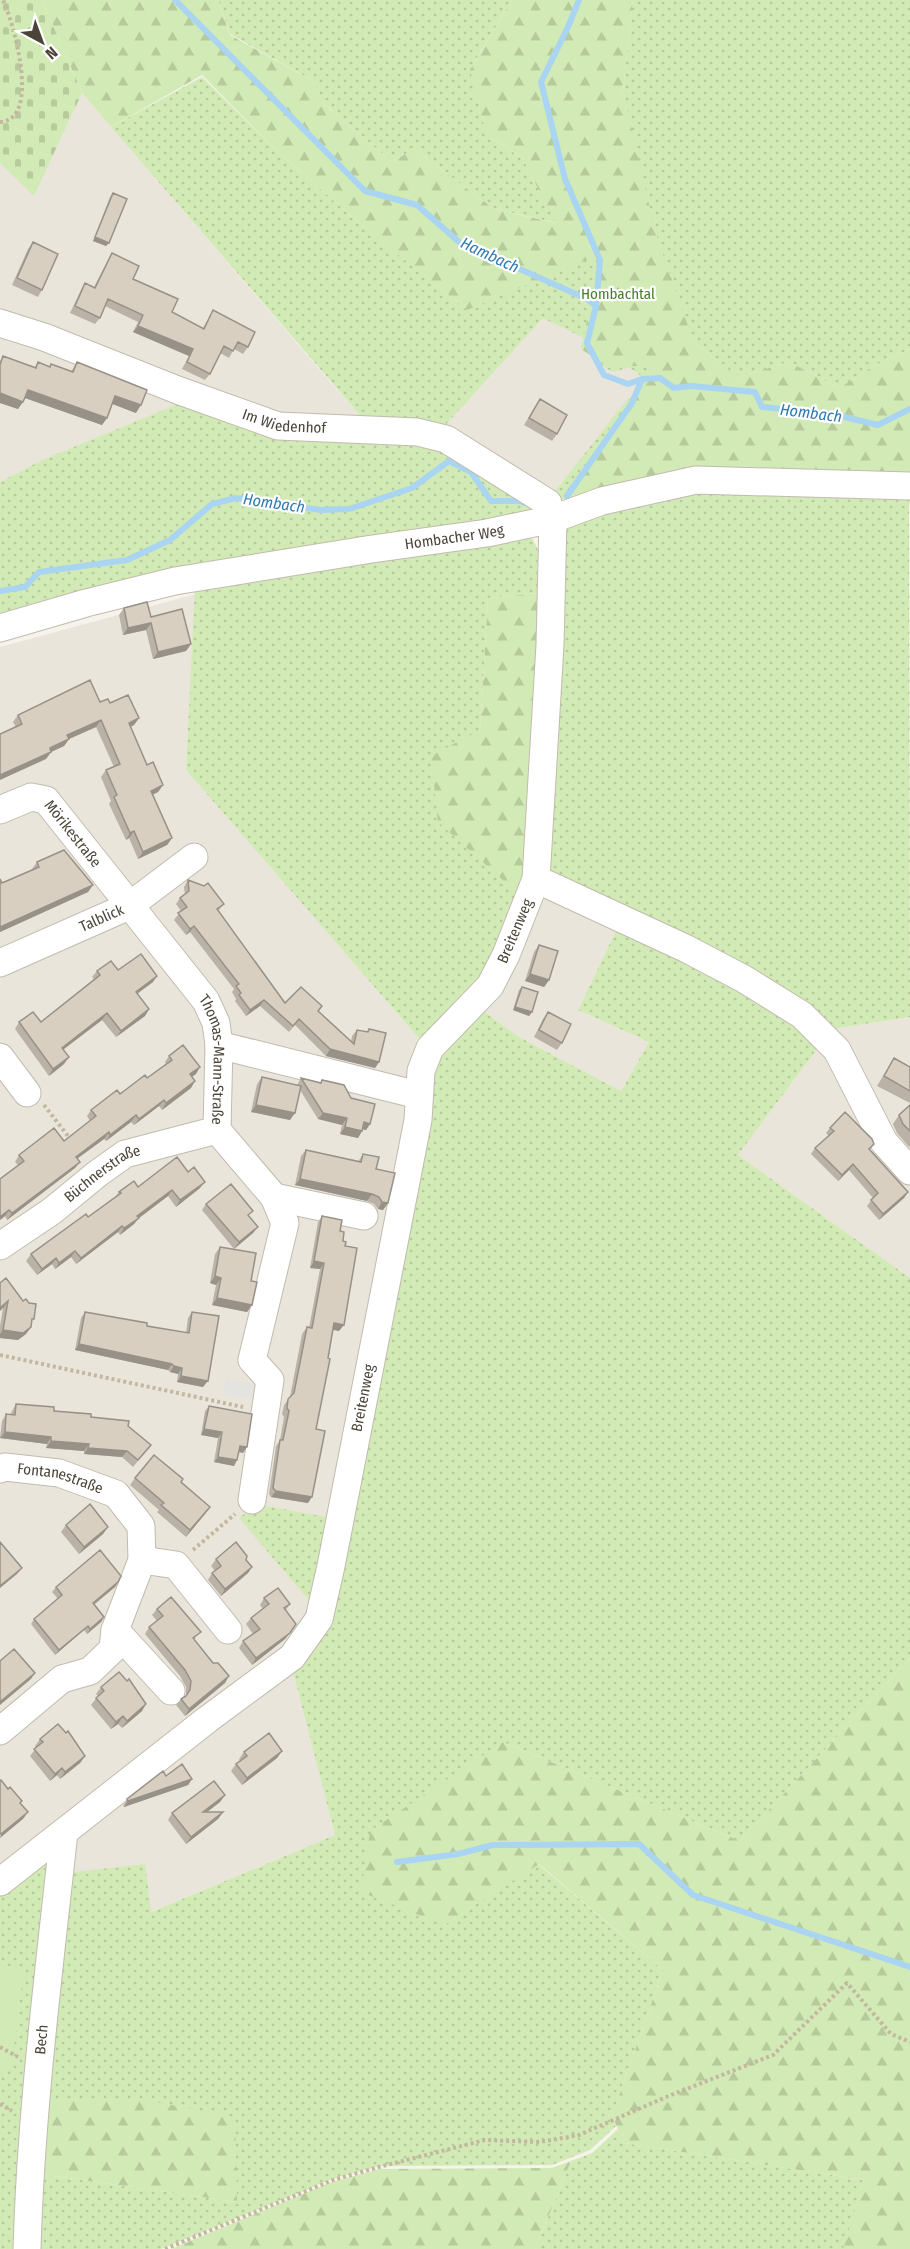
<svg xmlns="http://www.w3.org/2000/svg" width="910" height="2249" font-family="'Fira Sans Condensed',sans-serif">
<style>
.residential{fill:#eae5da}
.grass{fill:url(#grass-dots)}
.forest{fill:url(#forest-firs)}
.cemetery{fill:url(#cemetery-stones)}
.pitch{fill:#d2eab5}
.parking{fill:#e5e3e0}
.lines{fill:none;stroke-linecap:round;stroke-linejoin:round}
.stream{stroke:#a9d4f2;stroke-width:6}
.minor-casing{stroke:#c2bbae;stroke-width:29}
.path{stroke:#c4b79f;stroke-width:4;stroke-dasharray:3 3;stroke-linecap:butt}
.minor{stroke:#fff;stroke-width:27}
.wall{fill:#bab2a6}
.shaded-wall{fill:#979187}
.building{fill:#d8cfc1;stroke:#979187;stroke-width:1.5}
.labels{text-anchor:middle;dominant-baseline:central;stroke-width:4.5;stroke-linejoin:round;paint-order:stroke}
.park-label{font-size:15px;fill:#4a7f2a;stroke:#fff}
.street-label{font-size:15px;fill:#4b4439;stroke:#fff}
.water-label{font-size:16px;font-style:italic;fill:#2e7ab2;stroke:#fff}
</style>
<defs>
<pattern id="grass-dots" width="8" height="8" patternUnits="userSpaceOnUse" patternTransform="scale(1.5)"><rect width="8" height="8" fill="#d2eab5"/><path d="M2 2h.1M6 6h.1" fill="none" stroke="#b6ca9c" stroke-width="1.8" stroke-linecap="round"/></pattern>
<pattern id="forest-firs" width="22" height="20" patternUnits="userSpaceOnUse" patternTransform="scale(1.5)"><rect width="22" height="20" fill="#d2eab5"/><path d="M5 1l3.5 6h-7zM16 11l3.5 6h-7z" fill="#b6ca9c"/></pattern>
<pattern id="cemetery-stones" width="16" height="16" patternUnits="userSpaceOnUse" patternTransform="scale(1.5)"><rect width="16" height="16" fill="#d2eab5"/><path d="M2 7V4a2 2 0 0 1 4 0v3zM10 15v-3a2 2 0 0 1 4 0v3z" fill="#b6ca9c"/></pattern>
</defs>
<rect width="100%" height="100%" fill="#f6f3ec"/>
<path class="residential" d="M82,93L319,369L365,421L40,461L0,482V163L34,195Z
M601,253L652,365L562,498L441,430Z
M196,594L186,770L423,1043L313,1618L288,1652L335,1835L150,1912L65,1873L0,1879V647Z
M547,888L619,924L578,1010L649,1042L621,1091L519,1037L478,1007Z
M910,1017V1278L738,1155L832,1029Z"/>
<path class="grass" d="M218,0H512L475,61L604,9L630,122L623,90L633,0H910V349L872,367L839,388L789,362L739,377L694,343L673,286L635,477L567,499L555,500L552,495L626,401L649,382L629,367L614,372C597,365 591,354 584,338L543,318L441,430L365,421L111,127L202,77L275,149L358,222L467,310L576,257L527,157L490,137L523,159L557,223L494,209L414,149L392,162L324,104L313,81L230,34Z
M190,399L432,441L543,514L0,621V482L40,461Z
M664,492L909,495L910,1017L832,1029L738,1155L910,1278V1658L740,1841L503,1742L444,1925L538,1864L663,1970L612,2116L616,2126L590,2150L552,2165L378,2166L332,2179L161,2249H33V2173L237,2202L151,2101H37L65,1873L145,1864L151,1912L335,1835L291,1664L309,1647L433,1052L478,1007L519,1037L621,1091L649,1042L578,1010L623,916L544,875L560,543L567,529L588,512Z
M529,532L538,550L537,578L540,593L488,598L480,731L523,898L469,996L423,1043L186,770L195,585Z
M256,1504L332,1518L313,1605L239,1518Z
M59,1847L24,2249H0V1891Z
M618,2129L624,2143L864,2180L844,2249H535L571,2161L592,2153Z"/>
<path class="forest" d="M42,0H218L230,35L313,81L324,104L392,162L414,149L494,209L556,223L523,159L486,134L470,70L512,0H633L623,90L655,231L694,343L739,377L789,362L839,388L872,367L910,349V511L909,483L604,490L562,498L652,366H607L581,349L601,254L467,310L365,228L275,149L202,75L111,127L82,93Z
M540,593L523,898L438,822L431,756L480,730L488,598Z
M910,1658V2249H843L864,2180L624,2143L612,2116L663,1970L539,1864L444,1925L361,1892L370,1831L503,1742L740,1841Z
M37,2101H151L235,2117L237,2202L33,2173Z
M571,2161L535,2249H171L332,2182L380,2169L552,2168Z"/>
<path class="cemetery" d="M0,0H42L82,93L34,196L0,163Z"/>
<path class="pitch" d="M0,1965L24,1968L11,2071L0,2070Z"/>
<path class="parking" d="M226,1378L264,1386L261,1401L224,1394Z"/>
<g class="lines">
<path class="stream" d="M175,0L365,191L417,205L459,242L587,299L596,306L587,343L604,375L628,384L642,379
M579,0L568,27L541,82L565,179L600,260L596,306
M567,496L632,403L642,379L660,378L674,388L691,386L755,392L762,407L832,414L878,425L910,409
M0,591L25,587L39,572L127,560L170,540L212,504L236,498L321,510L349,509L412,488L449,461L471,472L491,501H520L524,503
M397,1862L458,1854L493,1845L639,1844L693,1895L910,1967"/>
<defs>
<g id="minor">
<path id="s1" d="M0,323L44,337L180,391L278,426L417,432L446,439L548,503L553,519L550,645L536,879L506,955L490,986L430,1048L421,1071L418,1120L331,1566L319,1619L292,1657L208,1719L0,1882"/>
<path id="s2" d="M0,628L86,603L175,581L372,549L487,533L553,519L602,501L696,480L910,486"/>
<path id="s3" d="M0,810L31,797L46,800L206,1001L216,1023L219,1045L217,1130L274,1197L285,1223L252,1360L270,1380L252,1500"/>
<path d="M536,879L687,949L744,979L802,1015L837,1050L884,1142L910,1171"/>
<path id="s4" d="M0,963L129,906L194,857"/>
<path d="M219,1045L418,1095"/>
<path d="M0,1057L27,1093"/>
<path d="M274,1197L364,1216"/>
<path id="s5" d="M0,1246L52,1211L97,1174L125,1154L217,1130"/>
<path id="s6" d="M0,1469L5,1467L59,1473L116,1494L141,1526L142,1560L115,1630L113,1649L90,1671L62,1679L0,1731"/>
<path d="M142,1560L176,1565L228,1630"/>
<path d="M115,1630L171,1691"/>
<path id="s7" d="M27,2249C31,2109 49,1971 64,1832"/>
</g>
</defs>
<use href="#minor" class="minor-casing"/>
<path class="path" d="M0,122C42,120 13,21 3,0
M44,1105L71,1140
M0,1355L243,1407
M193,1550L235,1514
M0,2047L18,2057
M0,2104L12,2111
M165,2249L333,2180L379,2167L485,2140L540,2142L579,2135L666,2097L773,2055L847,1983L891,2034L910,2042"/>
<use href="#minor" class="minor"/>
</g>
<path class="wall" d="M113,193L106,246L93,241L110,197Z
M33,242L42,290L38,297L12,285L28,249Z
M112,253L133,279L172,312L203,328L213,310L248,347L243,354L234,349L229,358L220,353L210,374L205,380L182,369L189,356L133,332L138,322L105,306L100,318L95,324L70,313L81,290L85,283L94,287L108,260Z
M3,356L35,367L38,362L49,367L51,364L71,372L77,362L136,413L112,404L107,418L102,425L25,398L18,409L0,403V361Z
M540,399L557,434L552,441L524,425Z
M124,608L151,617L191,644L186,651L153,659L146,630L123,635L119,615Z
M100,702L110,703L139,718L134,725L130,727L147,765L163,785L158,792L152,795L172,838L167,845L138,859L129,838L126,840L109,804L111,801L101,777L106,770L114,767L96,727L69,739L64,746L51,752L46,759L16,727L13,722L18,715Z
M37,862L93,885L88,892L0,932V879L2,883L33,870L32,869Z
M188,880L224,904L218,911L285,1003L318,1012L351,1042L352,1036L357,1030L366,1032L369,1029L379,1062L375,1068L326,1056L295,1025L289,1032L260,1006L246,1016L235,1001L236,999L232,992L234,989L190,932L186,935L174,920L181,911L176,904L180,898L185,895L184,887Z
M539,945L549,980L544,987L525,981L534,952Z
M118,970L153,982L137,994L149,1009L145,1016L116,1037L102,1020L63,1050L64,1064L49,1076L15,1029L19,1022H41L94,979L92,977L97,971Z
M522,987L532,1012L529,1016L513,1010L519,990Z
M548,1012L562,1043L557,1050L534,1037L543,1019Z
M169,1056L196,1074L192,1076L191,1088L162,1110L159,1106L134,1125L131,1122L106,1141L104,1139L77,1159L80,1162L75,1168L7,1220L5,1216L0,1220V1179L18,1165L15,1162L19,1155L64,1141L90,1121L87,1116L91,1110L147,1078L166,1064L165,1062Z
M894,1058L910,1067V1103L877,1086Z
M262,1077L297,1085L301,1078L320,1083L322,1080L351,1098L370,1124L366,1130L363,1129L358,1138L340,1134L342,1125L318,1119L300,1090L290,1120L251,1112L257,1084Z
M910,1105V1146L909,1147L897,1133L893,1124L899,1115Z
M830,1128L870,1150L908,1192L904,1198L879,1220L867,1206L873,1198L849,1170L838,1181L811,1154L815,1148L829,1136L826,1133Z
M306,1150L358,1162L363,1154L376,1169L388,1203L383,1210L378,1209L374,1204L367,1201L295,1185L301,1156Z
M138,1187L200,1188L176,1207L168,1196L139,1218L134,1224L120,1235L118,1232L76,1264L71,1257L55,1269L52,1264L37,1275L26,1261L31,1254L88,1217L115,1198L119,1192Z
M206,1204L249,1216L253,1233L234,1249L202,1210Z
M322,1216L340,1231L343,1241L339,1331L333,1330L328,1358L316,1429L308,1503L271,1497L269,1494L276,1446L280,1440L284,1417L282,1414L284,1405L290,1397L302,1334L307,1327L309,1328L320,1269L310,1268L318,1222Z
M220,1247L251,1281L252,1305L247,1312L212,1305L216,1285L210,1283L215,1254Z
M0,1283L32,1323L31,1327L26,1334L18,1340L0,1338V1326L3,1308Z
M85,1312L147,1326L186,1333L188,1318L192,1312L203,1387L177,1382L178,1374L170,1372L168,1370L75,1350L81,1318Z
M16,1404L91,1417L128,1426L151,1445L133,1467L122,1457L84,1454V1451L46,1448L47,1444L0,1438L2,1421L6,1414H11L12,1411Z
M209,1406L243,1453L239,1452L234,1466L214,1462L218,1438L201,1435L205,1411Z
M135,1478L181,1482L210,1507L186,1537L157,1512L159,1510L130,1485Z
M66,1525L108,1527L103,1534L79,1554L61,1532Z
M216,1559L246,1560L252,1567L248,1573L221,1596L208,1580L212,1573L215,1571L211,1566Z
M118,1582L115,1587L94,1605L104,1617L101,1622L87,1634L84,1630L55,1655L31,1624L34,1619L58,1599L52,1592L56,1587Z
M264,1598L290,1604L286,1610L296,1624L285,1639L252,1665L239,1648L243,1641L253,1634L246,1624L251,1618L263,1609L260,1605Z
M157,1609L196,1638L194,1640L225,1683L185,1716L176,1705L181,1699L186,1696V1687L180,1676L145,1634L149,1627L157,1621L152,1615Z
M101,1687L142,1711L122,1728L118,1724L111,1729L91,1705L98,1696L96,1694Z
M40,1739L85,1756L80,1763L60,1779L57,1775L50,1781L30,1756L36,1748L35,1746Z
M282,1751L277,1758L242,1785L231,1771L236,1764L240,1761L239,1759L244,1752Z
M166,1776L192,1779L188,1785L124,1807L123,1806L127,1799Z
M225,1795L220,1802L207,1812H223L218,1819L186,1844L168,1820L172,1813Z"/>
<path class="shaded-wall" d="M95,237L109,243L106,246L93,241Z
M138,326L193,349L189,356L133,332Z
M28,390L107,418L102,425L22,397Z
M0,393L23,402L18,409L0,403Z
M115,396L141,405L136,413L110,403Z
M151,623L146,630L123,635L128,628Z
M191,644L186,651L153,659L158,652Z
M139,718L134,725L124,730L129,723Z
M101,720L96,727L62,742L67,735Z
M69,739L64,746L51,752L46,759L0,780V775L50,748Z
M163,785L158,792L146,798L151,791Z
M134,831L129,838L126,840L130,833Z
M172,838L167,845L138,859L143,852Z
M93,885L88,892L0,932V927Z
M194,926L190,932L186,935L190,929Z
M530,974L549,980L544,987L525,981Z
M157,976L153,982L131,998L136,992Z
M264,1000L260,1006L246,1016L250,1010Z
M515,1007L532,1012L529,1016L513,1010Z
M149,1009L145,1016L116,1037L121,1031Z
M107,1013L102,1020L57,1054L62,1048Z
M330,1049L379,1062L375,1068L326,1056Z
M69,1057L64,1064L49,1076L53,1069Z
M200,1067L196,1074L186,1081L190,1074Z
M195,1081L191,1088L162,1110L166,1103Z
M164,1100L159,1106L134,1125L139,1119Z
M256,1105L295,1113L290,1120L251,1112Z
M323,1113L347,1118L342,1125L318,1119Z
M136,1115L131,1122L106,1141L110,1135Z
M364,1122L370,1124L366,1130L360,1129Z
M345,1127L362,1131L358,1138L340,1134Z
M109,1132L104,1139L71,1163L76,1157Z
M80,1162L75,1168L7,1220L12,1213Z
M853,1164L849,1170L838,1181L842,1175Z
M300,1179L372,1194L367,1201L295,1185Z
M205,1182L200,1188L176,1207L180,1200Z
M172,1190L168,1196L139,1218L134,1224L120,1235L124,1228L137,1216Z
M908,1192L904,1198L879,1220L883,1214Z
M382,1202L388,1203L383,1210L378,1209Z
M9,1210L5,1216L0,1220V1217Z
M122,1226L118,1232L76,1264L81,1258Z
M258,1227L253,1233L234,1249L239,1242Z
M75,1251L71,1257L55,1269L59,1263Z
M56,1258L52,1264L37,1275L42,1269Z
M314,1261L324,1263L320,1269L310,1268Z
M215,1276L221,1278L216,1285L210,1283Z
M217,1298L252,1305L247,1312L212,1305Z
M8,1301L3,1308L0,1311V1308Z
M334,1323L344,1325L339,1331L330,1329Z
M31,1327L26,1334L18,1340L0,1338V1334L3,1330Z
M79,1344L172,1364L168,1370L75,1350Z
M174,1366L182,1368L178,1374L170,1372Z
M181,1376L208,1381L203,1387L177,1382Z
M204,1429L222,1432L218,1438L201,1435Z
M5,1432L51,1437L47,1444L0,1438Z
M51,1441L89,1444L84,1451L46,1448Z
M240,1446L247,1447L243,1453L236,1451Z
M88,1448L127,1451L122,1457L84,1454Z
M218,1457L237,1460L234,1466L214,1462Z
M276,1491L312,1497L308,1503L271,1497Z
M210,1507L205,1514L186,1537L190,1530Z
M108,1527L103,1534L79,1554L84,1547Z
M252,1567L248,1573L221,1596L225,1589Z
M22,1568L17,1574L0,1588V1586Z
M118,1582L115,1587L89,1608L93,1603Z
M104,1617L101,1622L87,1634L90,1629Z
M88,1626L84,1630L55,1655L59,1650Z
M290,1633L285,1639L252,1665L256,1658Z
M35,1673L31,1679L0,1705V1702Z
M229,1676L225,1683L185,1716L189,1709Z
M146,1704L142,1711L122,1728L127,1721Z
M123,1716L118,1724L111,1729L116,1722Z
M282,1751L277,1758L242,1785L247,1778Z
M85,1756L80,1763L60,1779L65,1772Z
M62,1768L57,1775L50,1781L55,1774Z
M192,1779L188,1785L124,1807L128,1801Z
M225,1795L220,1802L198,1819L203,1812Z
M28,1812L23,1819L0,1838L1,1834Z
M223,1812L218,1819L186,1844L191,1837Z"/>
<path class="building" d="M113,193L127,199L109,243L95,237Z
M33,242L58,254L42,290L17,278Z
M112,253L139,266L133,279L178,299L172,312L204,329L213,310L255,332L248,347L238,342L233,351L224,346L210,374L187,362L193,349L138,326L143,315L108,299L100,318L75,306L85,283L95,288Z
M3,356L36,368L38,362L50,367L51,364L73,372L77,362L147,390L141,405L115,396L107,418L28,390L23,402L0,393V365Z
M540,399L567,415L557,434L529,418Z
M147,602L151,617L182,609L191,644L158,652L151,623L128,628L124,608Z
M90,680L100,702L108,699L110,703L128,695L139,718L129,723L147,765L153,762L163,785L151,791L172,838L143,852L134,831L130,833L114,797L117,795L106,770L120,764L101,720L67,735L69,739L50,748L51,752L0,775V734L22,724L18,715Z
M64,850L93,885L0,927V879L2,883L39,867L37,862Z
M188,880L204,886L208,883L224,904L217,909L285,1003L301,987L322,1006L318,1011L354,1044L357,1030L368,1032L369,1029L386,1033L379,1062L330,1049L299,1019L293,1026L264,1000L250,1010L239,995L241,993L236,986L239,984L194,926L190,929L178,913L187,907L180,898L189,891Z
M539,945L558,951L549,980L530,974Z
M141,954L157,976L136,992L149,1009L121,1031L107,1013L62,1048L69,1057L53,1069L19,1022L33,1012L41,1022L100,975L97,971L111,961L118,970Z
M522,987L538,992L532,1012L515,1007Z
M548,1012L571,1024L562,1043L539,1030Z
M183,1045L200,1067L190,1074L195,1081L166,1103L164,1100L139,1119L136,1115L110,1135L109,1132L76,1157L80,1162L12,1213L9,1210L0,1217V1179L24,1161L19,1155L54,1128L64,1141L96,1116L91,1110L117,1090L120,1094L145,1075L147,1078L172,1060L169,1056Z
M894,1058L910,1067V1091L884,1076Z
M262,1077L301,1086L295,1113L256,1105Z
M301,1078L321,1083L322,1080L344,1085L351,1098L375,1104L370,1124L364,1122L362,1131L345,1127L347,1118L323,1113Z
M910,1105V1131L903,1124L899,1115Z
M845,1112L872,1139L874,1144L869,1149L908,1192L883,1214L871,1200L878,1193L853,1164L842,1175L815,1148L834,1131L830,1128Z
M306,1150L361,1162L363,1154L379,1157L376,1169L395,1173L388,1203L382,1202L379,1197L372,1194L300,1179Z
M177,1157L188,1172L194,1167L205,1182L180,1200L172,1190L137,1216L139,1218L124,1228L122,1226L81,1258L75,1251L59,1263L56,1258L42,1269L31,1254L86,1214L88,1217L121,1193L119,1192L134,1181L138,1187Z
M231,1184L253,1211L248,1215L258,1227L239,1242L206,1204Z
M322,1216L342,1220L340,1231L344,1232L343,1241L346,1242L345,1246L357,1248L344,1325L334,1323L328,1358L330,1359L316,1429L325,1431L312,1497L276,1491L273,1488L280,1440H283L289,1411L287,1408L288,1399L294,1393L307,1327L312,1328L324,1263L314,1261Z
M220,1247L256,1253L251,1281L257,1282L252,1305L217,1298L221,1278L215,1276Z
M6,1278L23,1301L26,1299L29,1303L36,1304L34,1319H32L31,1327L23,1333L3,1330L8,1301L0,1308V1283Z
M85,1312L147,1323V1326L189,1333L192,1312L219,1316L208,1381L181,1376L182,1368L174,1366L172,1364L79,1344Z
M16,1404L54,1407V1411L91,1414V1417L129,1421L128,1426L151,1445L138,1460L127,1451L88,1448L89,1444L51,1441V1437L5,1432L6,1414L15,1415Z
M209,1406L252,1414L247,1447L240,1446L237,1460L218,1457L222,1432L204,1429Z
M154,1455L183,1479L181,1482L210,1507L190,1530L161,1505L164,1503L135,1478Z
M90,1504L108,1527L84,1547L66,1525Z
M0,1542L22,1568L0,1586Z
M236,1542L247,1556L246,1560L252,1567L225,1589L212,1573L221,1566L216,1559Z
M100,1550L121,1576L118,1582L93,1603L104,1617L90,1629L88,1626L59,1650L34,1619L62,1595L56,1587Z
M278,1588L290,1604L284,1608L296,1624L290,1633L256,1658L243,1641L260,1629L251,1618L269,1604L264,1598Z
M171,1597L201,1632L193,1638L213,1663H218L229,1676L189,1709L181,1699L186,1696L190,1690L191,1681L185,1670L149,1627L163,1616L157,1609Z
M14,1649L35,1673L0,1702V1661Z
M119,1672L127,1681L129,1679L146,1704L127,1721L123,1716L116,1722L96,1698L104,1691L101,1687Z
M58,1724L66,1733L68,1731L85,1756L65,1772L62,1768L55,1774L34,1749L43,1742L40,1739Z
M269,1733L282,1751L247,1778L236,1764L247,1756L244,1752Z
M182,1764L192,1779L128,1801L127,1799L163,1771L166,1776Z
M1,1780L8,1789L10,1787L22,1801L20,1803L28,1812L1,1834L0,1833V1781Z
M214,1781L225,1795L203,1812H223L191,1837L172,1813Z"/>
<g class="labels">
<g class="park-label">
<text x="618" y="294">Hombachtal</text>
</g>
<g class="street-label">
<text stroke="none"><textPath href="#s1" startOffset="302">Im Wiedenhof</textPath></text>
<text stroke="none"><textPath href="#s2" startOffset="464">Hombacher Weg</textPath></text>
<text stroke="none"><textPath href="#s3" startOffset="92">Mörikestraße</textPath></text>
<text stroke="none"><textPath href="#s4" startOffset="111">Talblick</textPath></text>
<text transform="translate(515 931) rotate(-67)">Breitenweg</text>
<text stroke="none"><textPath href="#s3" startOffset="366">Thomas-Mann-Straße</textPath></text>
<text stroke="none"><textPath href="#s5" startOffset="126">Büchnerstraße</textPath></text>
<text transform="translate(363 1398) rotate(-79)">Breitenweg</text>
<text stroke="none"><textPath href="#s6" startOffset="62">Fontanestraße</textPath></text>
<text stroke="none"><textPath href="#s7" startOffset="210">Bech</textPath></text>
</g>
<g class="water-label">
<text transform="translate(490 255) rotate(25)">Hambach</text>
<text transform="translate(811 413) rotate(7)">Hombach</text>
<text transform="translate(274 503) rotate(8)">Hombach</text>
</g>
</g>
<g transform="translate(42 42) rotate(139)" stroke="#ffffff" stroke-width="4.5" paint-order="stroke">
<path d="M0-4.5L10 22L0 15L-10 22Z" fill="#4b4439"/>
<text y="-9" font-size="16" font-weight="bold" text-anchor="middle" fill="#4b4439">N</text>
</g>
</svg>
